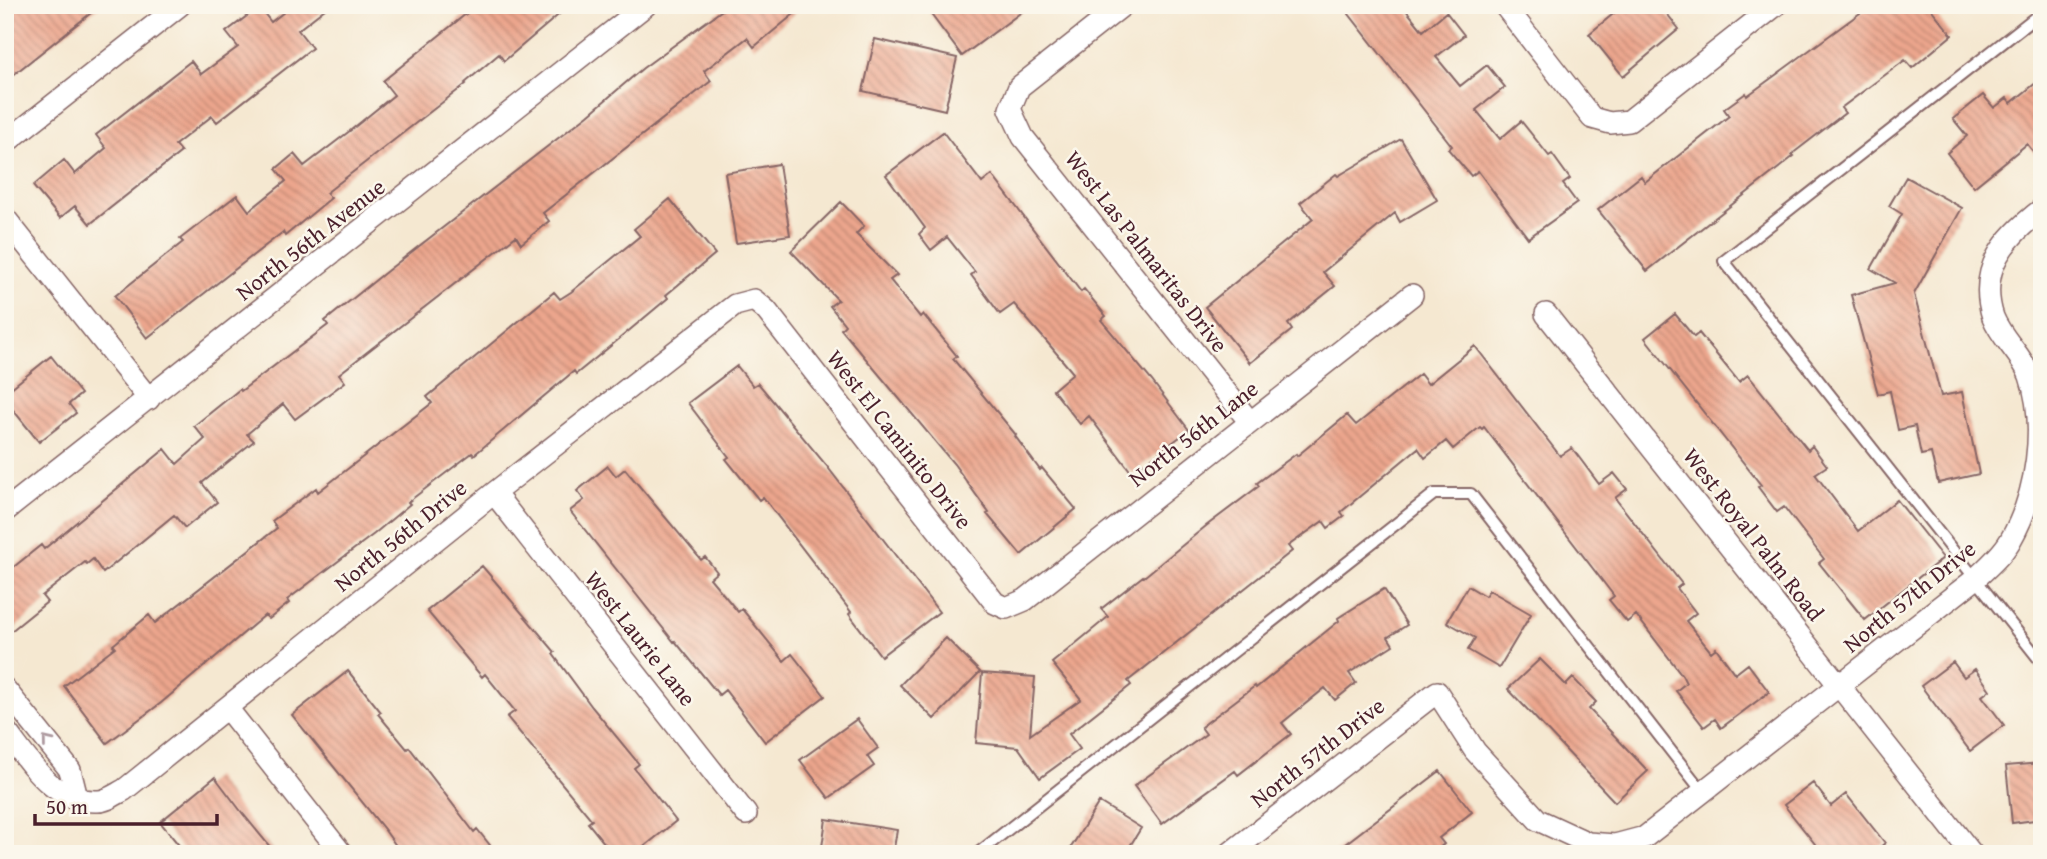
<svg xmlns="http://www.w3.org/2000/svg" width="2047" height="859" font-family="'Gentium Book Plus',serif">
<style>
.building{fill:url(#building-back-hatch)}
.lines{fill:none;stroke-linecap:round;stroke-linejoin:round}
.lane-casing{stroke:#866565;stroke-width:14}
.street-casing{stroke:#866565;stroke-width:24}
.lane{stroke:#fff;stroke-width:10}
.street{stroke:#fff;stroke-width:21}
.oneway{stroke:#ae9aa0}
.labels{text-anchor:middle;dominant-baseline:central;stroke-width:5;stroke-linejoin:round;paint-order:stroke}
.street-label{font-size:23px;fill:#4a1f2b;stroke:#fbf7ec}
</style>
<defs>
<pattern id="building-back-hatch" width="6" height="6" patternUnits="userSpaceOnUse" patternTransform="scale(1.75)"><rect width="6" height="6" fill="#eca68d"/><path d="M-1 5l2 2M0 0l6 6M5-1l2 2" fill="none" stroke="#c18773"/></pattern>
</defs>
<rect width="100%" height="100%" fill="#fbf7ec"/>
<filter id="ink" filterUnits="userSpaceOnUse"><feTurbulence type="fractalNoise" baseFrequency=".0143" numOctaves="2"/><feDisplacementMap in="SourceGraphic" scale="14" xChannelSelector="R" yChannelSelector="G"/><feConvolveMatrix kernelMatrix="1 2 1 2 8 2 1 2 1" color-interpolation-filters="sRGB"/></filter>
<filter id="wash" filterUnits="userSpaceOnUse"><feTurbulence type="fractalNoise" baseFrequency=".00686" numOctaves="4" result="noise"/><feDisplacementMap in="SourceGraphic" scale="28" xChannelSelector="R" yChannelSelector="G"/><feGaussianBlur stdDeviation="1.57" result="paint"/><feColorMatrix in="noise" values="0 0 0 0 0 0 0 0 0 0 0 0 0 0 0 0 0 1.4 0 .05"/><feComposite in="paint" operator="in"/></filter>
<g filter="url(#wash)">
<rect width="100%" height="100%" fill="#f5e8d1"/>
<g id="blocks">
<path class="building" d="M15,5H101L13,75L5,65V13Z
M293,5H330L298,30L312,48L217,122L212,116L175,145L181,152L90,224L75,206L60,218L33,186L64,160L75,174L106,148L96,135L191,61L201,74L238,47L226,32L259,7L271,22Z
M477,5H570L504,61L499,54L465,83L466,84L326,193L331,198L285,236L283,232L147,338L115,296L183,242L180,239L237,195L249,211L286,181L276,169L294,154L304,166L351,130L394,95L383,81Z
M729,5H805L754,47L747,38L704,71L711,81L543,213L549,221L521,244L516,236L339,374L345,382L295,419L283,404L247,434L254,441L202,483L217,502L185,528L174,515L103,573L93,559L87,564L85,562L42,596L47,602L5,636V574L41,545L44,549L165,449L177,464L205,439L194,426L240,389L241,391L328,325L325,321L387,271L588,115L643,68Z
M924,5H1031L962,56Z
M1342,5H1402L1423,31L1446,12L1464,35L1436,57L1460,86L1487,65L1505,87L1476,110L1500,139L1521,121L1549,156L1552,154L1570,179L1563,184L1577,203L1528,238L1478,171L1471,176L1448,149L1452,146Z
M1624,5H1660L1679,29L1623,76L1589,34Z
M1871,5H1928L1952,35L1912,68L1905,60L1841,108L1845,113L1792,154L1794,156L1647,271L1598,210L1641,176L1645,182L1729,116L1724,109L1746,93L1747,96Z
M875,39L957,58L945,110L863,91Z
M2042,78V162L2027,144L1974,187L1947,153L1967,136L1953,119L1983,95L1994,108L2007,98L2011,103Z
M943,132L982,183L992,175L1081,292L1084,289L1106,316L1101,320L1152,381L1189,430L1132,473L1089,416L1080,424L1053,390L1073,373L1047,342L1014,304L1000,314L971,275L975,272L947,237L931,250L919,234L925,228L886,175Z
M1401,139L1437,200L1400,222L1395,213L1323,272L1335,286L1288,324L1292,330L1250,363L1205,307L1313,219L1300,203L1336,174L1338,176Z
M779,164L790,235L736,243L725,173Z
M1906,177L1962,208L1914,294L1941,396L1962,392L1979,474L1938,483L1931,453L1921,455L1915,426L1898,430L1890,391L1878,394L1851,295L1895,283L1871,269L1902,214L1889,206Z
M670,199L715,254L666,295L668,298L613,344L576,374L574,371L474,455L472,453L408,502L410,504L374,534L287,600L289,603L269,619L265,615L161,703L107,743L64,686L115,647L113,645L149,615L155,623L277,528L272,521L316,488L318,492L432,403L427,397L554,292L560,299L571,292L640,236L634,229Z
M841,202L864,226L856,234L897,275L890,280L920,317L923,314L957,356L953,359L1016,435L1015,436L1040,470L1042,468L1076,509L1021,555L987,514L989,513L954,464L841,329L845,325L830,306L838,300L791,251Z
M1675,314L1694,337L1699,333L1739,382L1748,375L1808,450L1812,446L1827,466L1815,474L1858,531L1897,500L1943,558L1865,620L1819,563L1824,559L1784,507L1777,512L1758,487L1761,485L1645,338Z
M1475,346L1560,456L1572,448L1599,484L1614,473L1627,489L1615,498L1682,584L1677,588L1696,613L1686,621L1711,652L1716,648L1735,674L1748,664L1769,692L1721,728L1715,719L1704,727L1676,691L1686,683L1682,675L1636,615L1627,622L1609,600L1614,596L1484,427L1482,429L1480,427L1453,449L1446,441L1425,458L1418,448L1341,512L1344,516L1328,528L1323,521L1288,546L1292,551L1128,681L1131,685L1069,734L1080,749L1040,778L1018,747L976,743L982,673L1035,677L1030,735L1081,699L1052,663L1108,617L1101,609L1143,576L1144,577L1206,526L1259,486L1257,483L1296,454L1297,456L1347,415L1356,425L1420,374L1428,384Z
M51,356L81,394L69,404L76,413L39,442L5,400V393Z
M737,366L753,386L758,383L826,465L939,612L881,656L849,614L851,612L763,497L759,500L726,459L729,457L688,403Z
M608,466L616,476L625,469L701,560L705,557L717,572L710,578L738,612L742,609L784,661L792,654L825,696L765,742L725,690L719,695L675,641L674,642L570,511L584,500L577,491Z
M482,566L555,652L553,654L592,707L639,764L634,768L676,821L635,854H613L588,823L592,820L507,717L515,711L485,674L482,677L427,611Z
M1468,586L1485,596L1489,590L1531,614L1499,668L1468,650L1475,638L1447,622Z
M1384,589L1407,625L1388,637L1393,645L1349,673L1356,683L1335,700L1325,688L1282,723L1291,734L1238,775L1235,771L1162,824L1134,786L1206,734L1201,727L1255,686L1256,688L1339,621L1338,618Z
M946,638L980,672L934,719L900,685Z
M1540,659L1566,685L1573,678L1596,702L1589,709L1648,771L1615,802L1508,689Z
M1953,662L1964,677L1975,669L1990,690L1982,696L2004,725L1970,751L1921,686Z
M348,671L381,712L378,714L407,749L409,747L474,832L477,829L497,854H402L384,829L292,715Z
M857,719L878,748L867,756L874,766L829,798L800,760Z
M2042,763V819L2012,823L2006,766Z
M1440,771L1472,812L1439,838L1444,844L1432,854H1332Z
M215,777L243,814L276,854H186L160,822Z
M1813,783L1831,806L1846,794L1885,843L1872,854H1823L1784,805Z
M1099,802L1141,828L1125,854H1067Z
M826,819L897,830L893,854H821Z"/>
</g>
</g>
<g filter="url(#ink)">
<use href="#blocks" fill-opacity="0" stroke="#866565" stroke-width="2"/>
<g class="lines">
<defs>
<path id="lane" d="M2042,12L1724,261L2042,663
M977,854L1434,494H1471L1702,791"/>
<path id="street" d="M1123,5L1019,87L1010,109L1023,137L1249,421
M1504,5L1592,118L1610,123L1629,121L1776,5
M5,143L180,5
M5,218L149,399
M1546,314L1972,854
M494,493L746,814
M5,511L646,5
M5,689L70,770L77,798
M227,708L342,854
M5,730C30,762 52,803 98,801C107,801 116,794 124,790L494,493L735,305L754,300L766,310L995,603L1006,608L1025,600L1412,295
M1229,854L1437,692L1475,751L1538,820L1588,843L1615,845L1645,837L1974,580C1987,568 2001,556 2010,541C2037,495 2047,426 2030,376C2022,355 2001,338 1993,317C1977,268 2006,237 2042,209"/>
</defs>
<use href="#lane" class="lane-casing"/>
<use href="#street" class="street-casing"/>
<use href="#lane" class="lane"/>
<use href="#street" class="street"/>
</g>
<defs><path id="oneway-chevron" d="M-2-3.5L2.5 0L-2 3.5" fill="none" stroke-width="1.6" stroke-linecap="round" stroke-linejoin="round" transform="scale(1.75)"/></defs>
<use class="oneway" href="#oneway-chevron" transform="translate(47 741) rotate(-129)"/>
</g>
<g class="labels">
<g class="street-label">
<text transform="translate(310 239) rotate(-38)">North 56th Avenue</text>
<text transform="translate(1147 251) rotate(52)">West Las Palmaritas Drive</text>
<text transform="translate(1193 433) rotate(-38)">North 56th Lane</text>
<text transform="translate(900 439) rotate(52)">West El Caminito Drive</text>
<text transform="translate(1754 534) rotate(52)">West Royal Palm Road</text>
<text transform="translate(400 535) rotate(-39)">North 56th Drive</text>
<text transform="translate(1909 596) rotate(-39)">North 57th Drive</text>
<text transform="translate(641 638) rotate(52)">West Laurie Lane</text>
<text transform="translate(1317 752) rotate(-38)">North 57th Drive</text>
</g>
</g>
<rect width="2047" height="859" fill="none" stroke="#fbf7ec" stroke-width="28"/>
<path d="M35 814v10h182v-10" fill="none" stroke="#4a1f2b" stroke-width="3.5"/>
<text x="46" y="814" font-size="21" fill="#4a1f2b" stroke="#fbf7ec" stroke-width="5" paint-order="stroke">50 m</text>
</svg>
